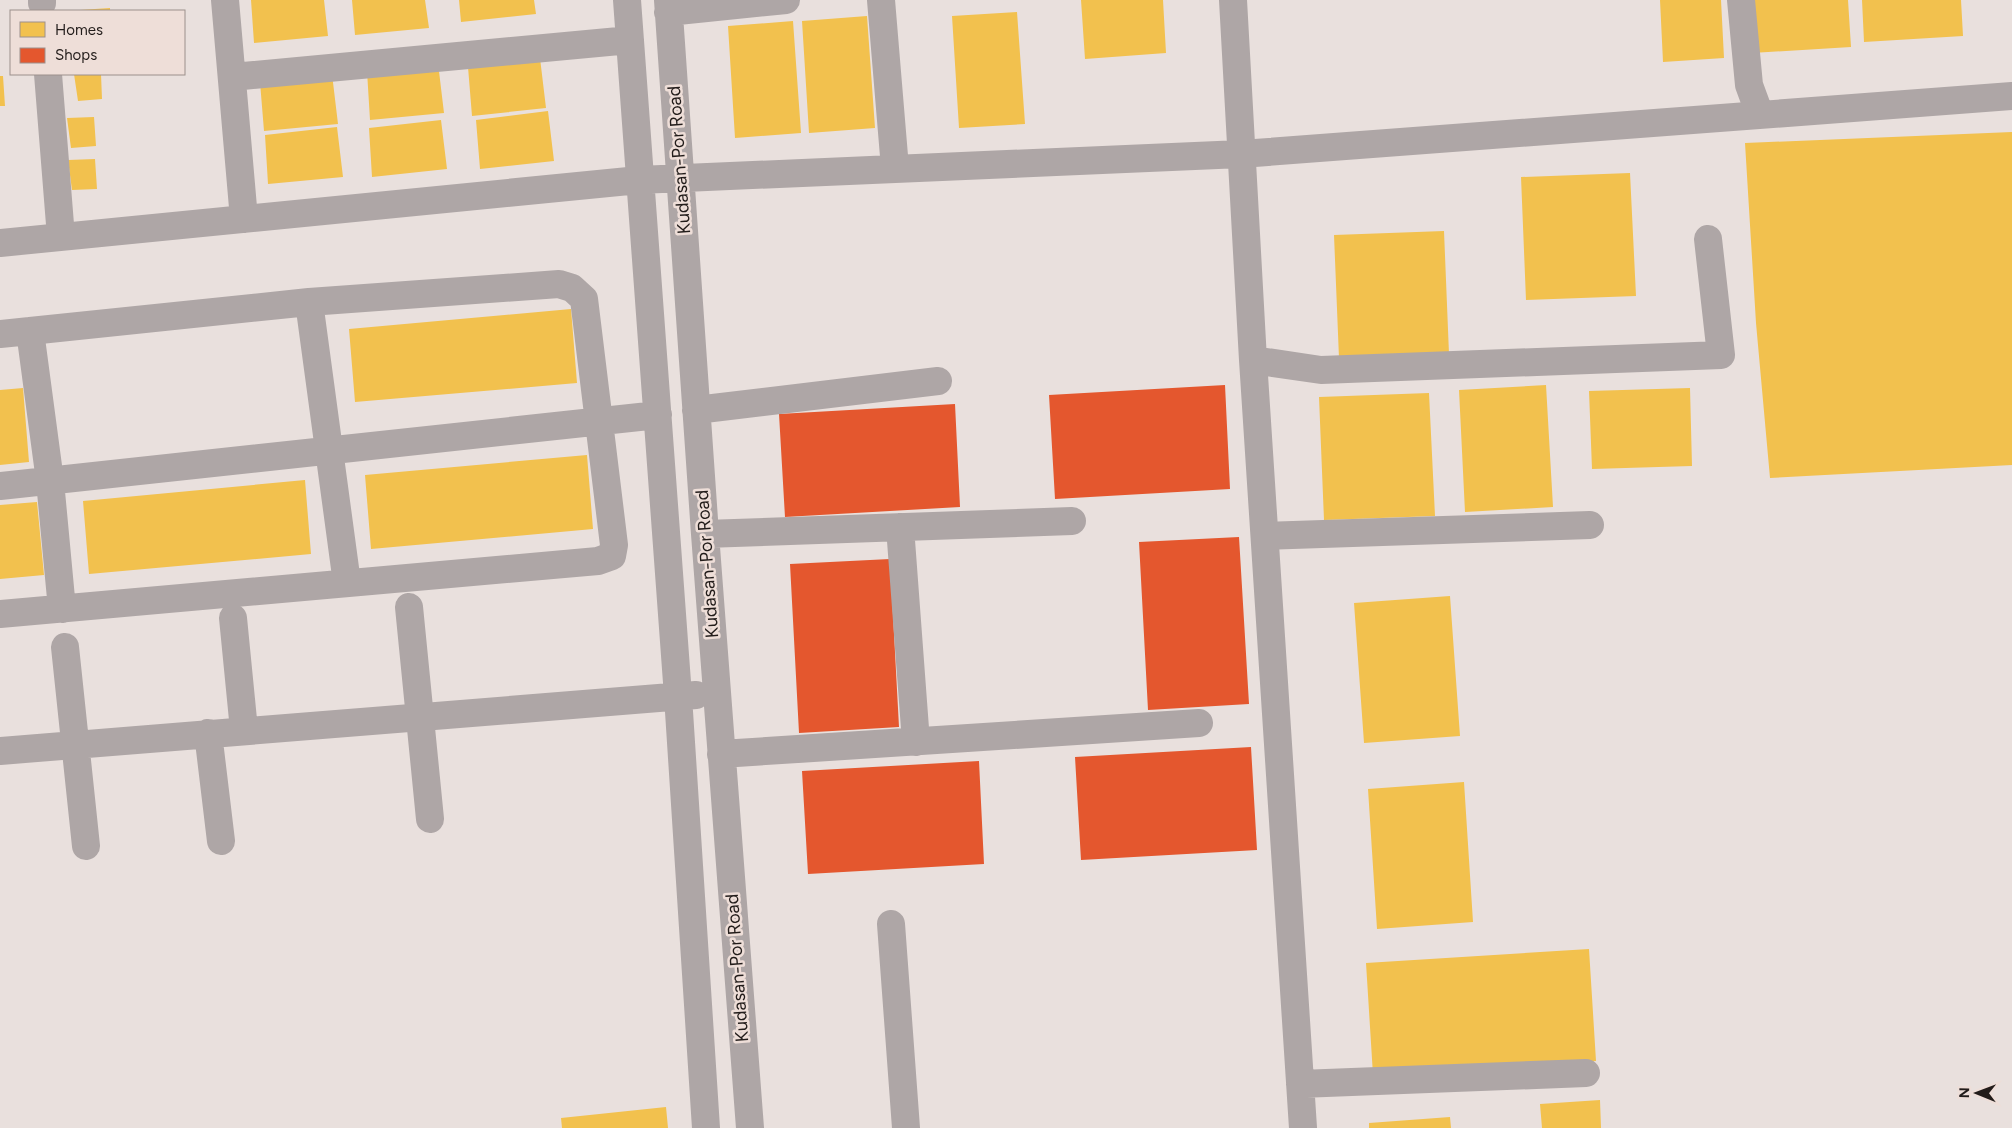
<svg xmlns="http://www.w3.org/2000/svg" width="2012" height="1128" font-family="Figtree,sans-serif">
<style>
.homes{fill:#f2c14e}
.shops{fill:#e4572e}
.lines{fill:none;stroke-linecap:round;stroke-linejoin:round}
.minor{stroke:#aea6a6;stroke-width:28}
.labels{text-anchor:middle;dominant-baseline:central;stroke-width:5;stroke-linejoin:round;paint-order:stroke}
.street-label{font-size:18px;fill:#221c1a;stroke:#eeded8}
</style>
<rect width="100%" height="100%" fill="#e9e0dd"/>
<path class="homes" d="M251,0H324L328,36L254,43Z
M352,0H425L429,28L355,35Z
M459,0H534L536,14L461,22Z
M1081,0H1163L1166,53L1085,59Z
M1660,0H1721L1724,58L1663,62Z
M1749,0H1848L1851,47L1752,53Z
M1862,0H1961L1963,36L1864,42Z
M110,8V11H80V10Z
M1017,12L1025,124L959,128L952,16Z
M867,16L875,128L809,133L802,21Z
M793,21L801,133L735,138L728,26Z
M540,58L546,108L472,116L468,67Z
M438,63L444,113L370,120L367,71Z
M74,74H101L102,99L78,101Z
M332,74L338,124L264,131L260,82Z
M0,76H3L5,106H0Z
M548,111L554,161L480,169L476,120Z
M94,117L96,146L71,148L67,118Z
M441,120L447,169L372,177L369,128Z
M337,127L343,177L268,184L265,135Z
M2012,132V465L1770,478L1756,323L1745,143Z
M95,159L97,189L72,190L68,160Z
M1630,173L1636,296L1526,300L1521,177Z
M1444,231L1449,354L1339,358L1334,235Z
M571,309L577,383L355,402L349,329Z
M1546,385L1553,507L1465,512L1459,390Z
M23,388L29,462L0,465V390Z
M1690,388L1692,466L1592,469L1589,391Z
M1429,393L1435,516L1324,520L1319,397Z
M587,455L593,529L371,549L365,475Z
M305,480L311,554L89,574L83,501Z
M37,502L44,575L0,579V505Z
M1450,596L1460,736L1364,743L1354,603Z
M1464,782L1473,922L1377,929L1368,789Z
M1589,949L1596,1061L1373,1075L1366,963Z
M1600,1100L1601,1128H1542L1540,1104Z
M666,1107L668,1128H562L561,1118Z
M1450,1117L1451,1128H1369V1123Z"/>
<path class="shops" d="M1225,385L1230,489L1055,499L1049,395Z
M955,404L960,507L785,517L779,414Z
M1239,537L1249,704L1148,710L1139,542Z
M890,559L899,727L799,733L790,564Z
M1251,747L1257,850L1081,860L1075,757Z
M979,761L984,864L808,874L802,771Z"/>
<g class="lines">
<path class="minor" d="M42,0V3
M225,0L244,219
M627,0L678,696L706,1128
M668,0L705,534L750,1128
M881,0L895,168
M1233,0L1253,360L1303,1128
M1741,0L1749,85L1760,115
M668,12L786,0
M48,74L61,237
M232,77L630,40
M0,243L639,180L1241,154L2012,96
M30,331L309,302
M0,334L30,331L50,481L62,609
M1253,360L1321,370L1721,355L1708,239
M696,410L938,381
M0,486L658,415
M900,527L916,742
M705,534L1072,521
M1265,536L1590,525
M409,607L430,819
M0,614L598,561L612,556L614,545L584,299L572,288L559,284L309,302L347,583
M233,618L244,730
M65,647L86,846
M208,733L221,841
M0,751L696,695
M721,754L1199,723
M891,924L906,1128
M1300,1084L1586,1073"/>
</g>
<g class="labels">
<g class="street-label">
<text transform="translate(679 160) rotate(-94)">Kudasan-Por Road</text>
<text transform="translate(707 564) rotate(-94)">Kudasan-Por Road</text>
<text transform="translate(737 968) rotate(-94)">Kudasan-Por Road</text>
</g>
</g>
<rect x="10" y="10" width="175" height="65" fill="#eeded8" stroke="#9c908c"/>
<rect x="20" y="22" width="25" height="15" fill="#f2c14e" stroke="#9c908c"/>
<text x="55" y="35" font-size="15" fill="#221c1a">Homes</text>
<rect x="20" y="48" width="25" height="15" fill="#e4572e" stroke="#9c908c"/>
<text x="55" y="60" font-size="15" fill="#221c1a">Shops</text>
<g transform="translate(1977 1093) rotate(271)" stroke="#eeded8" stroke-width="4" paint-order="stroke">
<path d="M0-4L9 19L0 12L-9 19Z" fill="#221c1a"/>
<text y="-8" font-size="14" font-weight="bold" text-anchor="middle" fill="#221c1a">N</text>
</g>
</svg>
